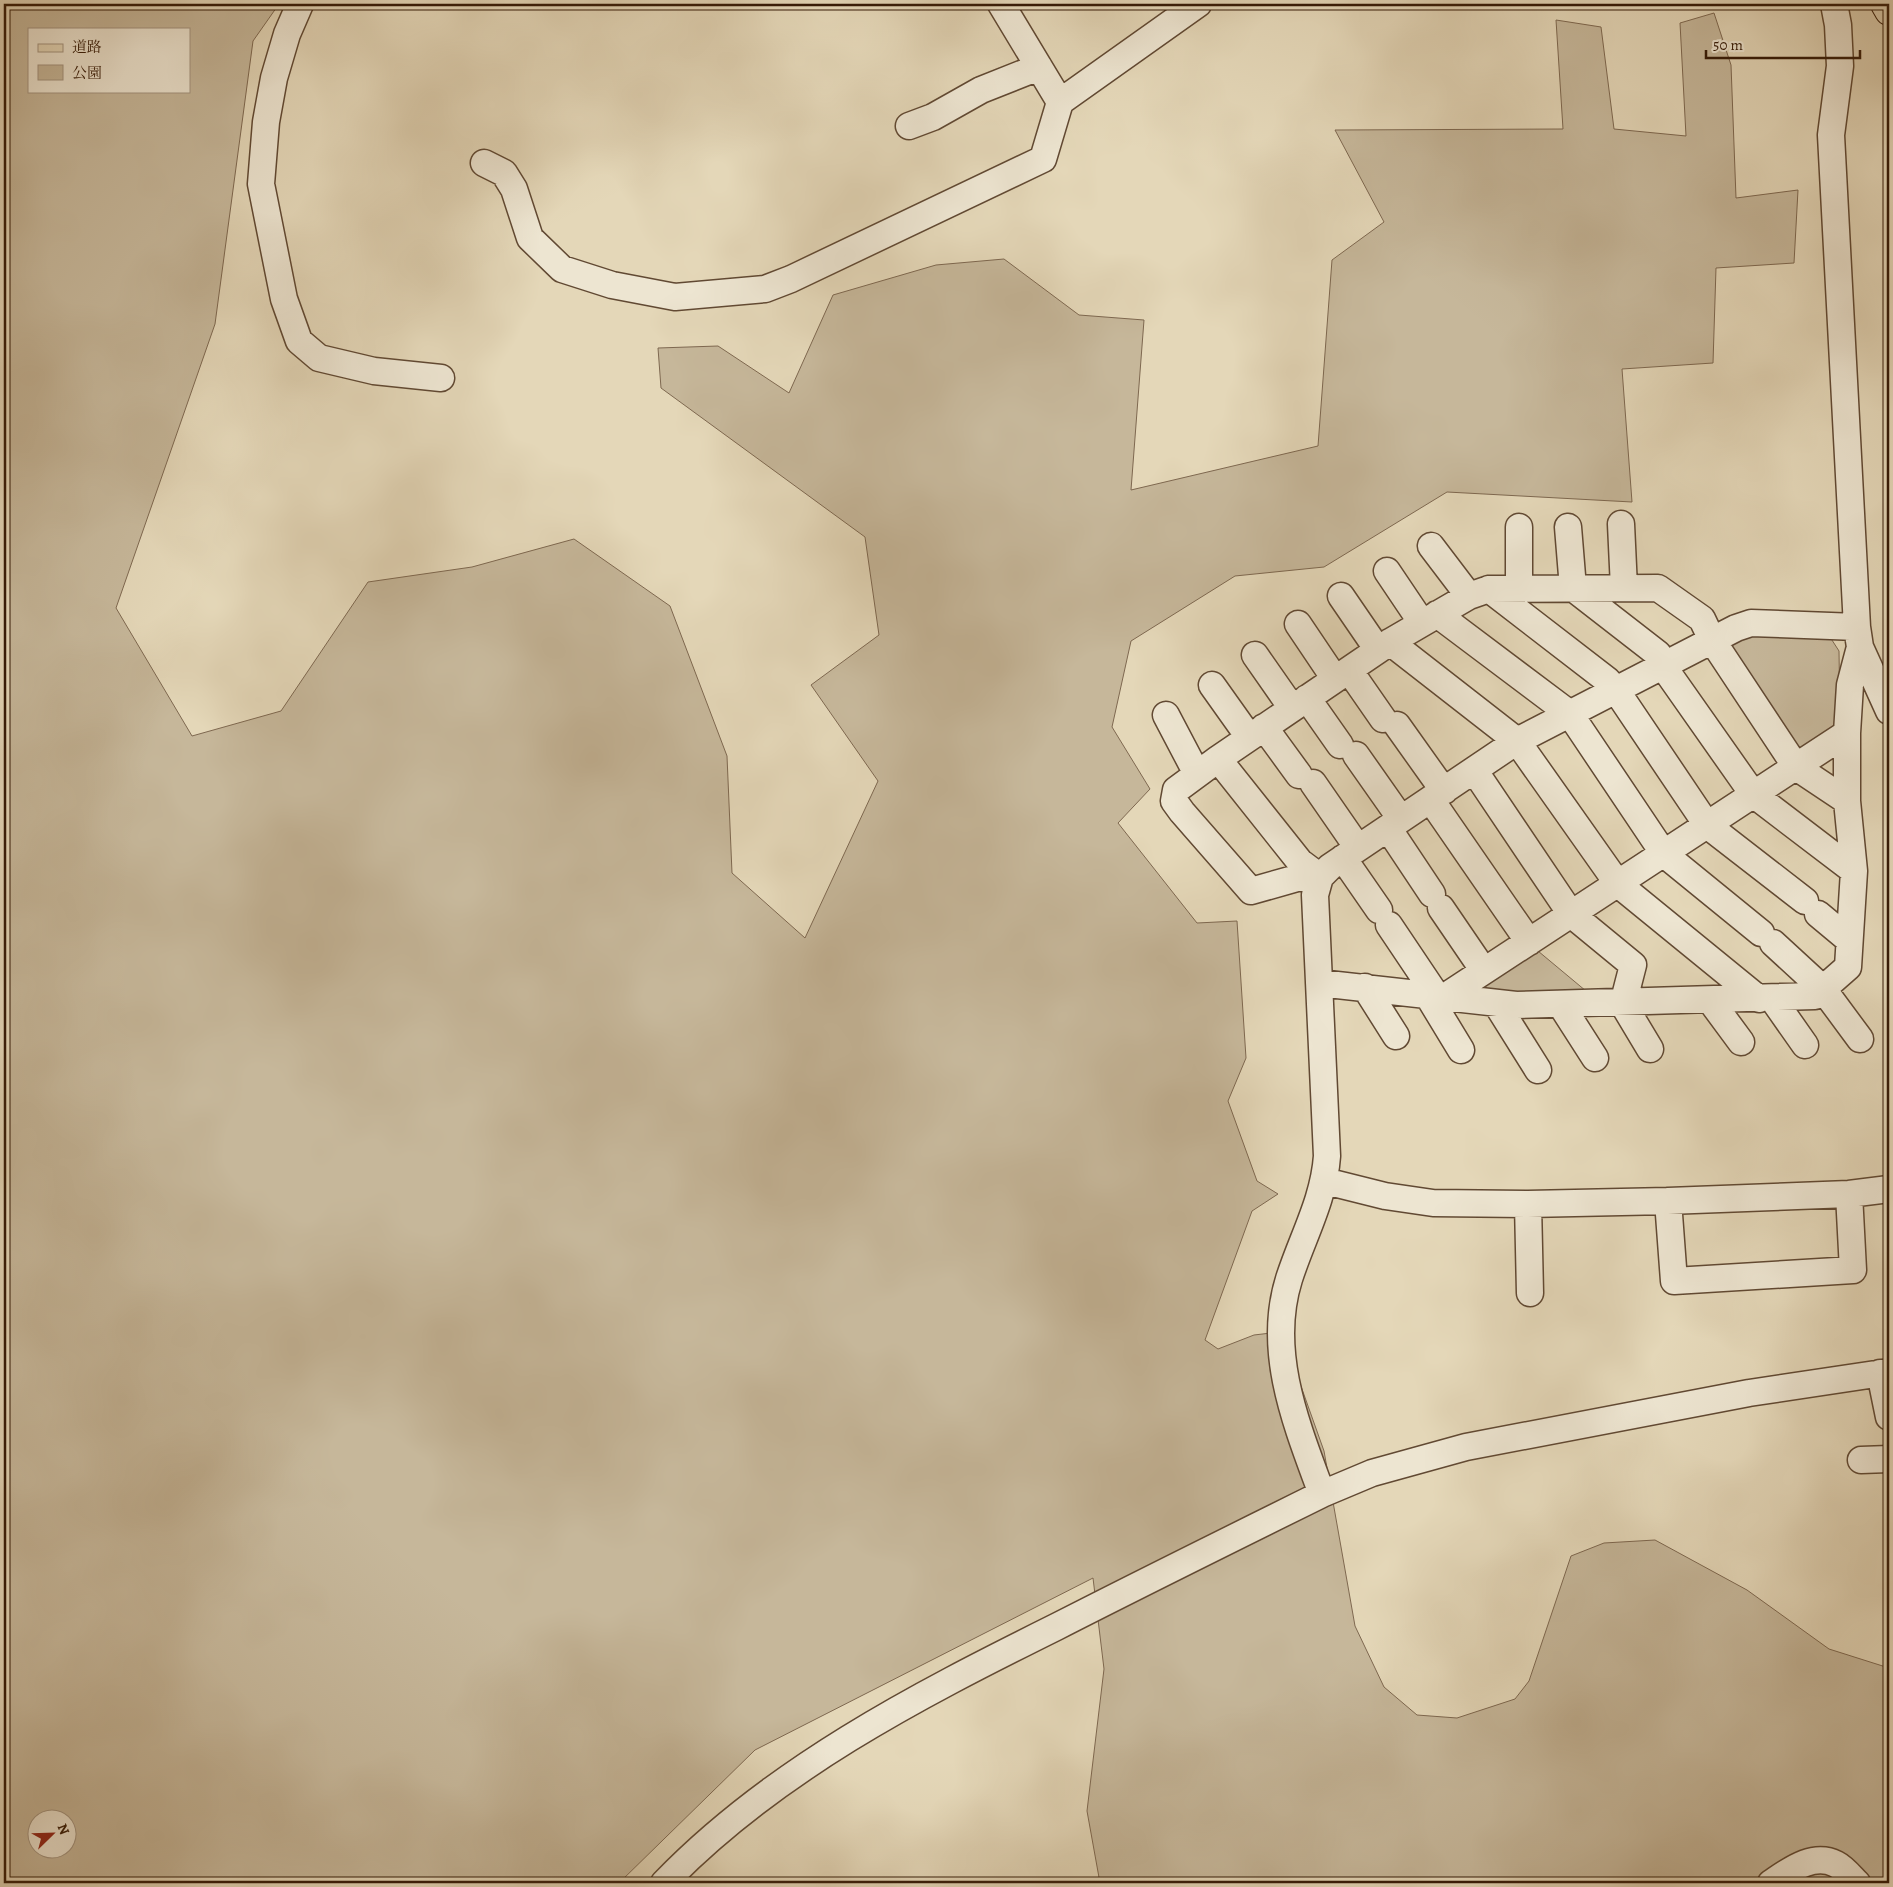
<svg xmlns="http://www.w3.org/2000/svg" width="1893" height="1887" font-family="Alegreya,'Noto Serif JP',serif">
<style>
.green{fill:#c6b79a;stroke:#7e6850;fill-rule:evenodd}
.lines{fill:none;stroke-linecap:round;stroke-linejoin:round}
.minor-casing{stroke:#614933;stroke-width:29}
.major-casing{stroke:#351a07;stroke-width:30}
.minor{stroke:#ede5d1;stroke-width:26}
.major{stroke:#e4d7b8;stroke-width:28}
</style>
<rect width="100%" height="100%" fill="#e4d7b8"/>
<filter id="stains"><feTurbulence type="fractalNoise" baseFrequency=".004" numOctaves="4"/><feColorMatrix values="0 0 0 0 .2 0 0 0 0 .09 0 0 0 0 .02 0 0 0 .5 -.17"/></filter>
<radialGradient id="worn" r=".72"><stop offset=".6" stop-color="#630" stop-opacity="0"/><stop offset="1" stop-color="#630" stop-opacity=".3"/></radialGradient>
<path class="green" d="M4,4H279L253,41L215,324L116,608L192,736L281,711L368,582L472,567L574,539L670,606L727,756L732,873L805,938L878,781L811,685L879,635L865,537L661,388L658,348L718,346L789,393L833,295L936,265L1004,259L1079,315L1144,320L1131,490L1318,446L1332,260L1384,222L1335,130L1563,129L1556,20L1601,27L1614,129L1686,136L1680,23L1714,13L1731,65L1736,198L1798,190L1794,263L1716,268L1713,363L1622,369L1632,502L1447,492L1324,567L1235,576L1131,641L1112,727L1150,789L1118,823L1197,923L1237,921L1246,1058L1228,1101L1257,1181L1278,1194L1252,1211L1205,1340L1218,1349L1254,1335L1271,1333L1286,1344L1324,1451L1355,1626L1384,1687L1417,1715L1457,1718L1515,1699L1529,1681L1571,1556L1604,1543L1655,1540L1747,1590L1829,1649L1889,1668V1883H1100L1087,1811L1104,1669L1093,1578L755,1750L619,1883H4ZM29,29H189V91H29ZM38,1820H68V1850H38Z
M1749,634L1830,637L1839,651L1840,720L1835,733L1798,756L1722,647Z
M1532,946L1592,996L1516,1000L1470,986Z"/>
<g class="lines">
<defs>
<path id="minor" d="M300,4L287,34L274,78L266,122L261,184L284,299L299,341L319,358L374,371L441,378
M1001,4L1060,102
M1834,4L1838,25L1840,66L1831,135L1857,627L1860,647L1889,711
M909,126L933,117L981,90L1039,67
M484,163L504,173L514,189L530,238L562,269L612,285L675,297L765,289L791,279L1043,159L1060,102L1198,4
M1621,524L1624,588
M1519,527V589
M1568,527L1573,588L1658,654L1663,666L1753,794L1854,871
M1431,546L1469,596
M1387,571L1422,623
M1489,589L1607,680L1616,690L1707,825L1805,901
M1341,596L1378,650
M1437,614L1570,714L1664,854L1761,933
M1298,624L1335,679
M1390,642L1517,741L1618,884L1759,999
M1255,655L1292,708
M1349,670L1383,719
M1212,685L1249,737
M1307,698L1340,745
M1166,715L1197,774
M1397,725L1444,791
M1264,727L1299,775
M1356,755L1401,819
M1218,759L1176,790L1174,801L1182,812L1251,891L1297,878L1320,877
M1474,770L1571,914L1633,965L1623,1004L1650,1049
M1313,783L1358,848
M1431,800L1529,942
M1388,828L1432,894
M1343,858L1379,910
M1320,877L1300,862L1218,759L1390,642L1469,596L1489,589L1658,588L1702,619L1712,640L1796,767L1847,801
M1441,908L1484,971
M1818,914L1848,939
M1389,925L1436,995
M1773,943L1823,989L1860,1039
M1319,983L1516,1005L1815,996L1848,967L1854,871L1847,801V733L1850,685L1860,647
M1365,987L1396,1036
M1427,994L1461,1050
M1446,996L1847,733
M1772,998L1805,1045
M1710,1000L1741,1042
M1496,1003L1538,1070
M1561,1005L1595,1058
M1325,1181L1385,1196L1433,1203L1528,1204L1668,1201L1849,1194L1889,1189
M1668,1201L1674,1281L1853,1270L1849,1194
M1528,1204L1530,1293
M1880,1373L1889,1417
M1861,1460L1889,1459
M1322,1494C1297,1426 1266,1352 1289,1279C1302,1238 1324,1200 1327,1156L1315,895L1320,877L1330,867L1517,741L1736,628L1751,623L1857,627
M664,1883C773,1770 917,1696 1056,1627C1144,1582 1233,1538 1322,1494L1372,1473L1466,1447L1749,1393L1889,1372
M1771,1883C1789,1871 1813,1852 1836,1864C1844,1868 1851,1877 1857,1883"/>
<path id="major" d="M1885,4L1889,11"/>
</defs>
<use href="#minor" class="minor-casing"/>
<use href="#major" class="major-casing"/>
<use href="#minor" class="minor"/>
<use href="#major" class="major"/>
</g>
<rect width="1893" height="1887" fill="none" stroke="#e4d7b8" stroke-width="20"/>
<rect x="5" y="5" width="1883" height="1877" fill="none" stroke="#351a07" stroke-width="2.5"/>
<rect x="10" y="10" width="1873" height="1867" fill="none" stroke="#351a07"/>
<rect x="28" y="28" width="162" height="65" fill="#ede5d1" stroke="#a39480"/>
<rect x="38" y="44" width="25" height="8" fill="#e4d7b8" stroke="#a39480"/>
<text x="72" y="52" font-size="15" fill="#351a07">道路</text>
<rect x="38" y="65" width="25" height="15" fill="#c6b79a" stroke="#a39480"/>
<text x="72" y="78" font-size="15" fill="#351a07">公園</text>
<g transform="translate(52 1834) rotate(67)"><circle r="24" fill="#ede5d1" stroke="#a39480"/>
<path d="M0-4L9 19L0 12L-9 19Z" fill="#8f2418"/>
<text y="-8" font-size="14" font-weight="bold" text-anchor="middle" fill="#351a07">N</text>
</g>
<path d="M1706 50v8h154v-8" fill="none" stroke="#351a07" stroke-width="2.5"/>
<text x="1713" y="50" font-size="15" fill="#351a07" stroke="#ede5d1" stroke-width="4" paint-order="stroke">50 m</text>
<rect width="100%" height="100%" filter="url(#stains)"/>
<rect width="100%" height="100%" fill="url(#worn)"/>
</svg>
